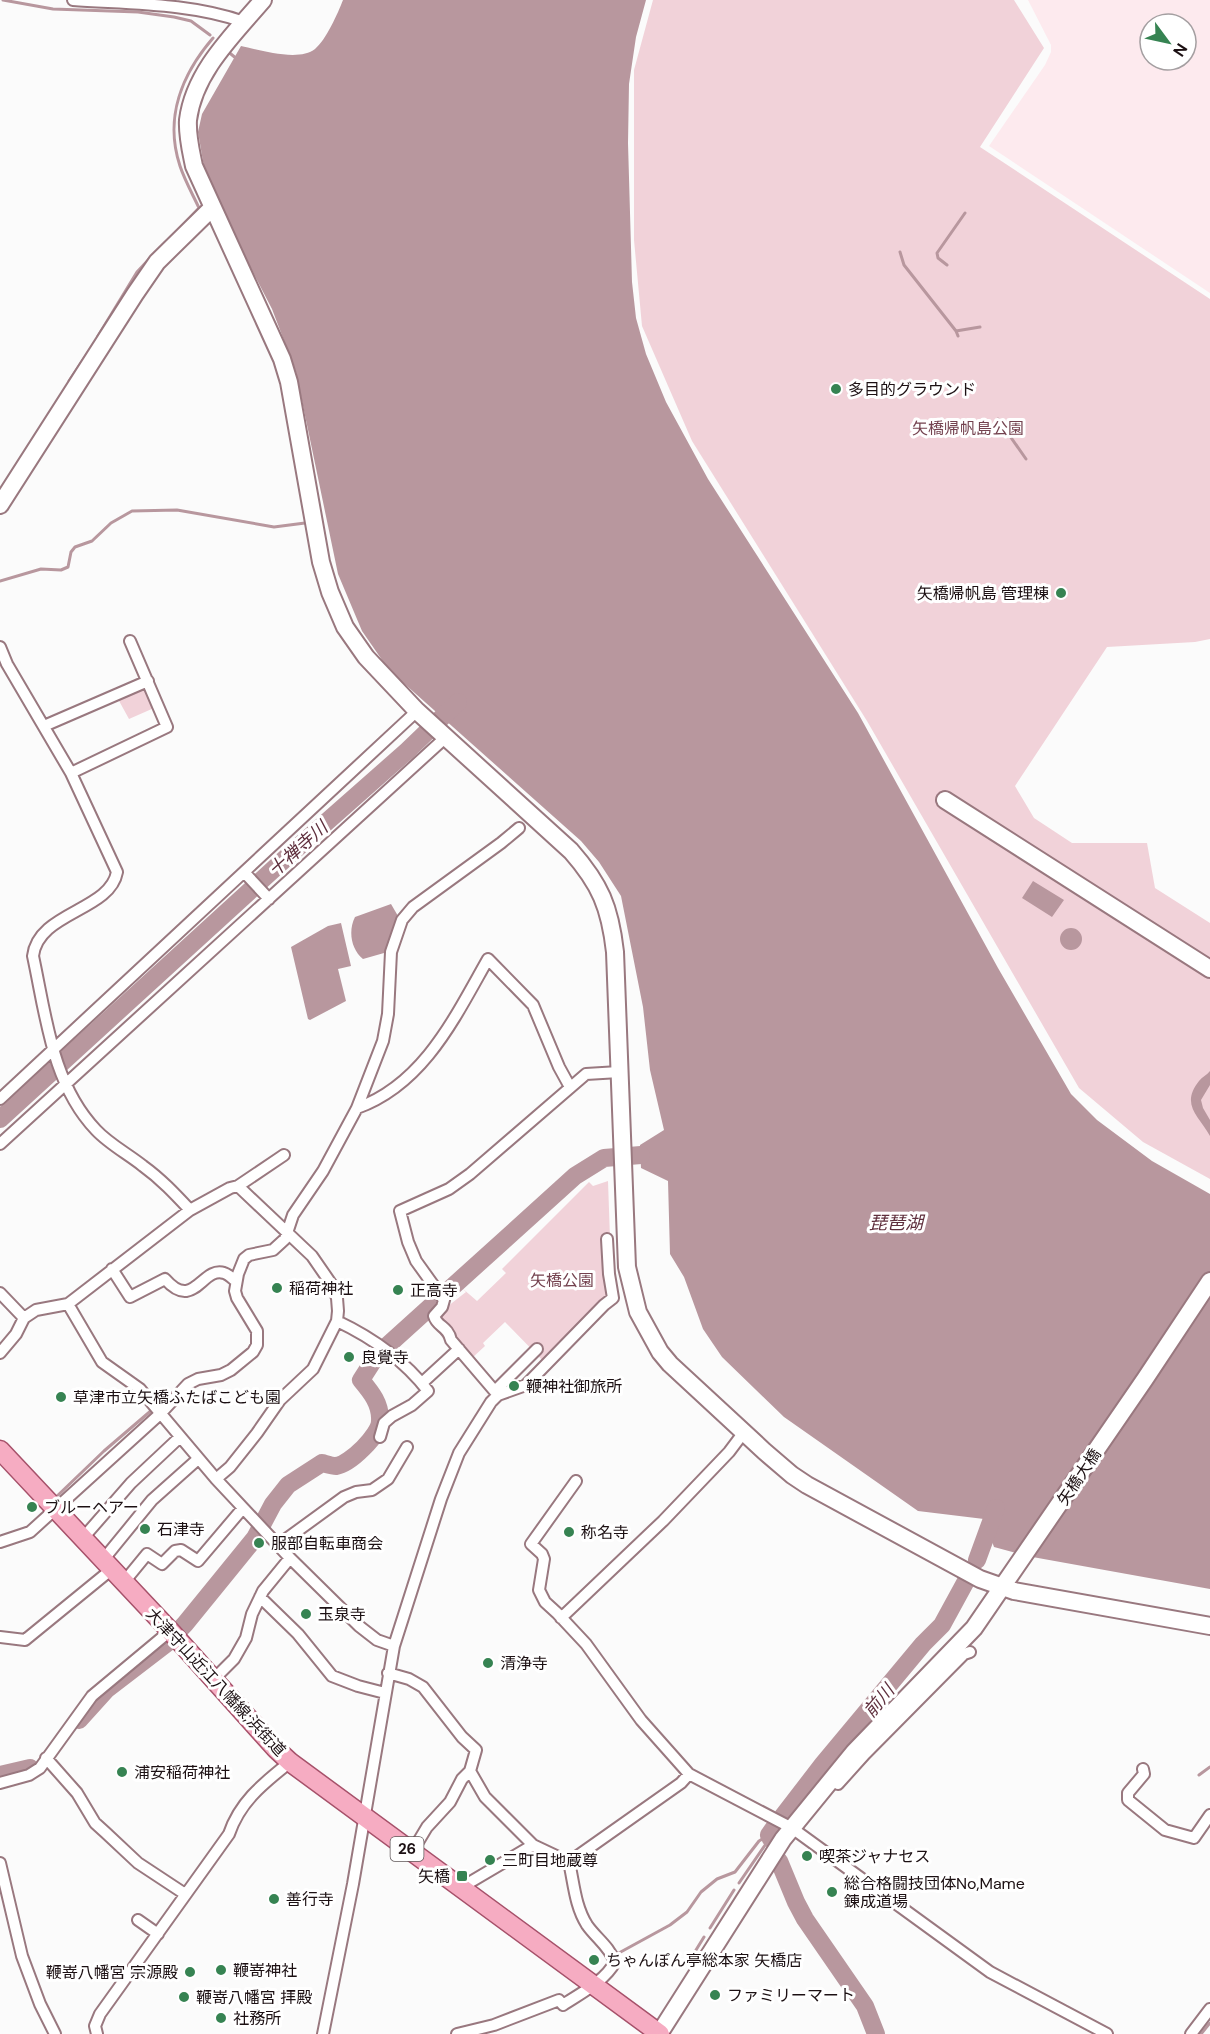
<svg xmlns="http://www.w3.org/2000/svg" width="1210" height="2034" font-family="'DM Sans','Noto Sans JP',sans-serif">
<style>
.built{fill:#fdeaee;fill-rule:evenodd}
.green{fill:#f1d2d9}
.water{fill:#b8979e}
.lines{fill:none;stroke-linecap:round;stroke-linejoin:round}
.stream{stroke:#b8979e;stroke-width:3}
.river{stroke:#b8979e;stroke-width:18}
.street-casing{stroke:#99787f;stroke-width:14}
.secondary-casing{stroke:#99787f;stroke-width:20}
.primary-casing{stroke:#a6516a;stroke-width:21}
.street{stroke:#fff;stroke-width:10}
.secondary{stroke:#fff;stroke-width:16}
.primary{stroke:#f6acc2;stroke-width:18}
.poi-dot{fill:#368352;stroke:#fff;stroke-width:2}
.labels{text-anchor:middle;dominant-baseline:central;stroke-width:6;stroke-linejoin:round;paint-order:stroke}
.shield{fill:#fff;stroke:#60585a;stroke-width:1.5}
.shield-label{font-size:15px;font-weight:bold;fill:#1c1013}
.poi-label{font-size:16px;fill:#1c1013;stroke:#fff;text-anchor:start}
.park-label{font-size:16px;fill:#74424f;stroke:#fff}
.street-label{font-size:16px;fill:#1c1013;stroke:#fff}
.water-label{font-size:18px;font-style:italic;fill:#5f2f3d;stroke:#fff}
</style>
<rect width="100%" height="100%" fill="#fbfbfb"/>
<path class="built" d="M1028,0H1210V293L989,146L1045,65L1051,52V45ZM1150,24H1186V60H1150Z"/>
<path class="green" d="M653,0H1014L1044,48L980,147L1210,299V639L1195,642L1107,647L1015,786L1034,818L1072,843H1147L1155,888L1210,923V1179L1143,1142L1079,1088L867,721L692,441L642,326L634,240V70Z
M143,690L150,694L154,708L129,719L118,699Z
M608,1181L611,1267L617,1298L547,1365L505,1322L483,1343L485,1346L471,1359L441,1320L443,1310L466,1292L462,1288L477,1301L506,1273L502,1269L589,1182L593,1186Z"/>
<path class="water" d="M343,0H646L636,37L629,84L628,143L632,282L636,318L646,354L666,402L708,479L858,713L998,968L1071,1094L1097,1120L1152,1161L1210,1194V1589L1027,1556L994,1547L984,1519L918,1511L784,1417L722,1357L703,1329L684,1277L670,1254L668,1181L641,1168L640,1145L664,1130L650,1070L643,1007L621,896L599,862L581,841L389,670L362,631L338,574L296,372L272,309L240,247L204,167L198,132L202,114L241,46C259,50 299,62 315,49C326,40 338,13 343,0Z
M1033,881L1064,900L1052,917L1022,898Z
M391,904L398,916L384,953L363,959C351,949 348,931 355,917Z
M341,923L351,966L338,969L346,1001L310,1020L308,1019L291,947L328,926Z
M1060 939a11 11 0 1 1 22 0a11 11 0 1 1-22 0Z
M1210,1071V1085L1201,1100L1203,1108L1210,1120V1136C1199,1116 1180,1105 1199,1081C1202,1077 1207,1075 1210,1071Z"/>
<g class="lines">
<path class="stream" d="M3,0L53,9L138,12L174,17L191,21L210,35
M226,50L237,59
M175,233L199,208C193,195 185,181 180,166C164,118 182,74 213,38
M900,252L904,265L956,331
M947,265L938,258L937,253L965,213
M98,336L137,272L151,257
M958,336L956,331L980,327
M69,381L95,342
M998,419L1026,459
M0,581L41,569L61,570L68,567L71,552L75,547L92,541L111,523L132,511L177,510L274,527L305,523
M55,1498L104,1451L153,1409
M1199,1775L1210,1767
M739,1883L770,1838
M710,1928L734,1890
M696,1950L704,1937
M617,1954L670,1925L687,1912L701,1892L717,1879L735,1872L759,1841L769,1835
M1201,2034L1210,2023"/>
<path class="river" d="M0,1119L288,856L407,751L458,702
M977,1560L996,1508
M79,1720L107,1689L167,1643L185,1624L255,1538L273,1504L288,1485L322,1463C326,1464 332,1466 336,1466C350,1464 380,1435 380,1421C381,1404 371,1392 361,1380L377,1355L575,1176L604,1158L641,1155
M0,1775L30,1768
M783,1816L823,1764L923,1644L942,1625L966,1581
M771,1839L769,1835L776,1825
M779,1861L796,1902L805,1919L865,2006L876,2034"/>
<defs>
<path id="street" d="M73,0C129,4 191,3 244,22
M0,647L7,664L71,773L117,872C110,911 38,912 33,956C46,1016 52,1084 96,1130C109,1144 128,1154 143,1166C161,1179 175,1194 190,1210
M44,726L148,681
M71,773L167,727L130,641
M244,872L269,899
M0,1099L417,711
M357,1108C424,1084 455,1017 488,959L533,1005L559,1067L570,1087
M0,1144L446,737
M238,1186L284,1155
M112,1269L130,1297L165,1279C194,1312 202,1266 224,1273C228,1274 233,1279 236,1281
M0,1293L24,1318
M68,1304L102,1362L140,1389L216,1479L290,1558L359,1626L377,1640L394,1646
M337,1321C373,1338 404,1360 428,1391L412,1405L392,1416L384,1423L380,1437
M0,1353L16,1334L24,1318L36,1310L68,1304L190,1210L230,1188L238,1186L312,1256L332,1285L337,1298L338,1311L337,1321L313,1369L280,1400L257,1433L230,1467L216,1479
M422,1383L459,1349
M495,1391L537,1349
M498,1395L451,1340C448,1326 437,1327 434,1316L442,1307L444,1300L416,1261L408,1242L400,1211L449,1189L470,1174L586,1074L619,1072
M576,1481L531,1544L542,1554L544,1559L539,1590L545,1602L557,1613L586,1644L641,1720L689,1774L792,1828L990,1972L1107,2034
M83,1538L131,1483L180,1437
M0,1542L30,1532L160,1414L188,1384L198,1379L221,1375L231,1370L253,1352L257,1345V1331L237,1298L235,1291L238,1274L244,1259L249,1255L273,1250L285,1239L293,1215L323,1171L357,1108L383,1041L388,1014L391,952L402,920L413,907L501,843L519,828
M278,1545L344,1497L356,1492L372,1490L388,1479L407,1447
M103,1560L152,1500L198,1459
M124,1582L147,1554L162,1564L175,1551L181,1550L198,1561L243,1508
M260,1597L298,1634L332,1676L358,1686L385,1693
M561,1618L663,1521L729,1452L744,1432
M0,1637L25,1640L112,1569
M388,1673L409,1679L423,1687L462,1737L476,1750L470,1771L485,1797L533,1845L569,1862L681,1783L689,1774
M214,1679L234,1659L246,1638L252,1614L263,1591L290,1558
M46,1758L77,1793L95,1823L106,1833L138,1863L185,1894
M1143,1769L1144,1774L1128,1793V1800L1165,1830L1194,1838L1210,1815
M0,1783L29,1775L40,1768L92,1696L170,1631
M838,1784L865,1754L964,1654L970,1652
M412,1852L427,1827L450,1802L462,1779L470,1771
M0,1863L22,1956L40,2004L55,2034
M462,1887L533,1845
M138,1920L158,1934
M97,2034L95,2026L100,2014L229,1834C240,1801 264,1783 290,1762
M323,2034L353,1884L394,1646L441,1499L459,1453L491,1402L498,1395L526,1385L604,1305L613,1298L609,1274L607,1239
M457,2034L494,2025L559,2000L563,2005C581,1993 605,1981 615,1962C609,1946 596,1938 587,1925C575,1906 574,1884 569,1862
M1191,2034L1210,2009"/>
<path id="secondary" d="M263,0C233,35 194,72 188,120C187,136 191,151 194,166L282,359L289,382L321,562L330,592L345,627L366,657L417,711L571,851C600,884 610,907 615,952L627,1267L638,1312L660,1352L670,1364L764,1451L792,1475L807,1485L980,1579L1014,1591L1210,1626
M0,505L135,294L157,262L212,208
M945,800L1210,969
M659,2034L783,1839L854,1752L974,1628L1145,1379L1210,1281"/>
<path id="primary" d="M0,1450L173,1634L276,1749L290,1762L660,2034"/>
</defs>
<use href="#street" class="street-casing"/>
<use href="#secondary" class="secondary-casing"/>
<use href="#primary" class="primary-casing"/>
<use href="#street" class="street"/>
<use href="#secondary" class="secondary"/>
<use href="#primary" class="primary"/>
</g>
<g class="poi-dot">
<circle cx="836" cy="389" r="6"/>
<circle cx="1061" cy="593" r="6"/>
<circle cx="277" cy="1288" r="6"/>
<circle cx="398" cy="1290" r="6"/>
<circle cx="349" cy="1357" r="6"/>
<circle cx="514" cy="1386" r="6"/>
<circle cx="61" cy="1397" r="6"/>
<circle cx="32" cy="1507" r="6"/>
<circle cx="145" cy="1529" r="6"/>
<circle cx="569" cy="1532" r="6"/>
<circle cx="259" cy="1543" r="6"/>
<circle cx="306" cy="1614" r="6"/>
<circle cx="488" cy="1663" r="6"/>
<circle cx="122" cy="1772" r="6"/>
<circle cx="807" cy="1856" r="6"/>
<circle cx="490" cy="1860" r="6"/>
<rect x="456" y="1870" width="12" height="12" rx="3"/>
<circle cx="832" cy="1892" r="6"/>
<circle cx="274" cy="1899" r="6"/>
<circle cx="594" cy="1960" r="6"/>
<circle cx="221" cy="1970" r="6"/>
<circle cx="190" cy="1972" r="6"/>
<circle cx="715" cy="1995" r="6"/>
<circle cx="184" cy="1997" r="6"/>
<circle cx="221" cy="2018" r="6"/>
</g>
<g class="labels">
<rect class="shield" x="390.5" y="1837" width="33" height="24" rx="4.5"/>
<g class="shield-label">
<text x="407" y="1849">26</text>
</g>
<g class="poi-label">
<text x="848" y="389">多目的グラウンド</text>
<text x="1049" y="593" text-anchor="end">矢橋帰帆島 管理棟</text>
<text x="289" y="1288">稲荷神社</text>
<text x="410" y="1290">正高寺</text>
<text x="361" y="1357">良覺寺</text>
<text x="526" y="1386">鞭神社御旅所</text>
<text x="73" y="1397">草津市立矢橋ふたばこども園</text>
<text x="44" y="1507">ブルーヘアー</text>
<text x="157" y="1529">石津寺</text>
<text x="581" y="1532">称名寺</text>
<text x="271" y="1543">服部自転車商会</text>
<text x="318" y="1614">玉泉寺</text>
<text x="500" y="1663">清浄寺</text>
<text x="134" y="1772">浦安稲荷神社</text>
<text x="819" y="1856">喫茶ジャナセス</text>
<text x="502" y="1860">三町目地蔵尊</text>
<text x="450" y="1876" text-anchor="end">矢橋</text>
<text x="844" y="1883">総合格闘技団体No,Mame<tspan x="844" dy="18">錬成道場</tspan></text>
<text x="286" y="1899">善行寺</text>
<text x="606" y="1960">ちゃんぽん亭総本家 矢橋店</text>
<text x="233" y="1970">鞭嵜神社</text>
<text x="178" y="1972" text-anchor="end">鞭嵜八幡宮 宗源殿</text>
<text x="727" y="1995">ファミリーマート</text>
<text x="196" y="1997">鞭嵜八幡宮 拝殿</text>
<text x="233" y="2018">社務所</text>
</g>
<g class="park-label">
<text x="968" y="428">矢橋帰帆島公園</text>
<text x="562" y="1280">矢橋公園</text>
</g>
<g class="street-label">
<text transform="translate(1079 1477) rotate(-56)">矢橋大橋</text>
<text transform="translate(216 1682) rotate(47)">大津守山近江八幡線;浜街道</text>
</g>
<g class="water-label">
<text transform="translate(298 849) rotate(-42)">十禅寺川</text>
<text x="896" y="1223">琵琶湖</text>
<text transform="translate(879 1701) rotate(-50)">前川</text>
</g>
</g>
<g transform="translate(1168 42) rotate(123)"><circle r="28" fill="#ffffff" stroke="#a49fa1" stroke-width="1.5"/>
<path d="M0-4.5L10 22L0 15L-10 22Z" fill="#368352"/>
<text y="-9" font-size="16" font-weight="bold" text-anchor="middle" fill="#1c1013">N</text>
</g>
</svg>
